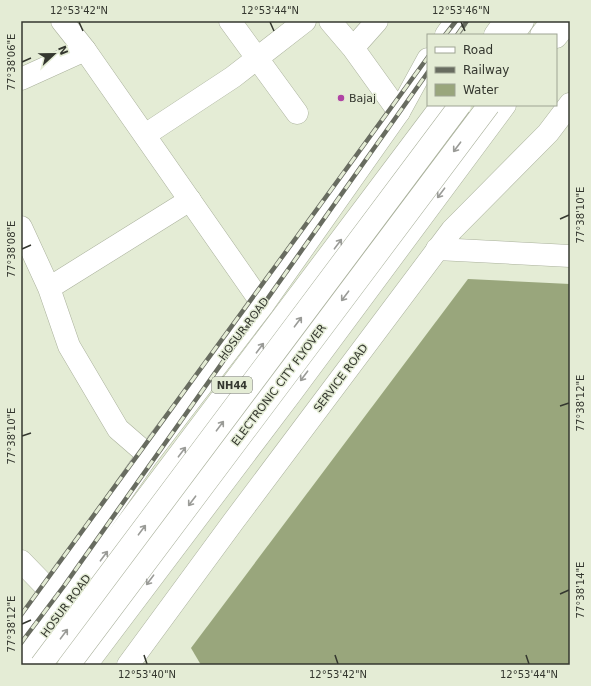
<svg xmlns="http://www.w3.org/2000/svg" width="591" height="686" font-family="'DejaVu Sans',sans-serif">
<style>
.water{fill:#99a67c}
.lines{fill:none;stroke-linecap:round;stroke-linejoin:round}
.minor-casing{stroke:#aab19c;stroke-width:23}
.tertiary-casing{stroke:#aab19c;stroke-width:23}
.trunk-casing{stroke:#aab19c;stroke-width:23}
.motorway-casing{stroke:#aab19c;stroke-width:23}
.minor{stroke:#fff;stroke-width:22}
.tertiary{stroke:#fff;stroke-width:22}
.trunk{stroke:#fff;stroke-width:22}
.motorway{stroke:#fff;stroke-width:22}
.rail-casing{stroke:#686c60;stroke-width:4.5}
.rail{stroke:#e4ecd5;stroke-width:3;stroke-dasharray:9;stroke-linecap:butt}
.motorway-bridge-casing{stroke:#aab19c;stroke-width:23;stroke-linecap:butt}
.motorway-bridge{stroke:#fff;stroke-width:22}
.oneway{stroke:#9a9b97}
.ticks{fill:none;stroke:#34372f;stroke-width:1.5}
.poi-dot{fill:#b044a4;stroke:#e4ecd5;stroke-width:1.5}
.labels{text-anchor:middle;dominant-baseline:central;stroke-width:3;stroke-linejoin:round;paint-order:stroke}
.shield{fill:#e4ecd5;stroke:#696d61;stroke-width:1}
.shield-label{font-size:10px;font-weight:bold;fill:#34372f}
.poi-label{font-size:11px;fill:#34372f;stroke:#e4ecd5;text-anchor:start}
.street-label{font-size:11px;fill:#34372f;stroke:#e4ecd5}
.neatline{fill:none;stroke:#34372f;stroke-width:1.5}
.ticks-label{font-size:10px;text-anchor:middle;fill:#34372f}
</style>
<rect width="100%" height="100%" fill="#e4ecd5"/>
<path class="water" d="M468,279L570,284V665H201L191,648Z"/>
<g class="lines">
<defs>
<path id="minor" d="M230,21L297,113
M330,21L353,48L399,112
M353,48L377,21
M21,79L85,50
M145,135L233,77L305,21
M21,227L49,288
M437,249L570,256
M148,455L118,429L69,346L49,288L190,200
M21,561L52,593"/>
<path id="tertiary" d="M62,21L85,50L263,305
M446,35L456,21
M21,631L52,593L148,455L263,305L399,112L428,59
M128,665L233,522L452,230L548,133L570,104"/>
<path id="trunk" d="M495,35L505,21
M556,37L569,21
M21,665L442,105
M86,665L292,392L505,105"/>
<path id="motorway" d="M513,35L523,21
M541,35L552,21"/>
</defs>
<use href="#minor" class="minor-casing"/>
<use href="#tertiary" class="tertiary-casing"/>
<use href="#trunk" class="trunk-casing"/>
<use href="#motorway" class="motorway-casing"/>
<use href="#minor" class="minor"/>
<use href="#tertiary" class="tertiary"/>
<use href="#trunk" class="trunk"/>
<use href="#motorway" class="motorway"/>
<defs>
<path id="rail" d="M445,35L456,21
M457,35L467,21
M21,615L428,57
M21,643L64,586L428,72"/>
</defs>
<use href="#rail" class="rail-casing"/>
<use href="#rail" class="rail"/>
<defs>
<path id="motorway-bridge" d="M41,665L460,105
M69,665L489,105"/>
</defs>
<use href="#motorway-bridge" class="motorway-bridge-casing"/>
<use href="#motorway-bridge" class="motorway-bridge"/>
</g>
<defs><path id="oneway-shaft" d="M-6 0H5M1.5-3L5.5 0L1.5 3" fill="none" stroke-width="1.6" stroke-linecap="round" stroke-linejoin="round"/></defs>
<g class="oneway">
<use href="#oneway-shaft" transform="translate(457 147) rotate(127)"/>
<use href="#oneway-shaft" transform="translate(441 193) rotate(127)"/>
<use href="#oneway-shaft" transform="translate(338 244) rotate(-53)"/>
<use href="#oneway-shaft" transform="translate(345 296) rotate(127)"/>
<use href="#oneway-shaft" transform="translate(298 322) rotate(-53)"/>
<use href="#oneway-shaft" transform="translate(260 348) rotate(-53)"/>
<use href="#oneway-shaft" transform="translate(304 376) rotate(127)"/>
<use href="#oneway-shaft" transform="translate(220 426) rotate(-53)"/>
<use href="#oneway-shaft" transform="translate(182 452) rotate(-53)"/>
<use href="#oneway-shaft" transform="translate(192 501) rotate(127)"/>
<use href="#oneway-shaft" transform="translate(142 530) rotate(-53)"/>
<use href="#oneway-shaft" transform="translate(104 556) rotate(-53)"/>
<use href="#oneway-shaft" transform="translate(150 580) rotate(127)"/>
<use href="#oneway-shaft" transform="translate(64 634) rotate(-53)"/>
</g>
<path class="ticks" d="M79,22L83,31M270,22L274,31M461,22L465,31M22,62L31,58M560,219L569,215M22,249L31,245M560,406L569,403M22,436L31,433M560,594L569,590M22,624L31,620M144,655L147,664M335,655L338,664M526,655L529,664"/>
<circle class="poi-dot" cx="341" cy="98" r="4"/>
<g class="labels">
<rect class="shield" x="212" y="377" width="40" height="16" rx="3"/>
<g class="shield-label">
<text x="232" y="385">NH44</text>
</g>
<g class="poi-label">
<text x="349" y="98">Bajaj</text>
</g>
<g class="street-label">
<text transform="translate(244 329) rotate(-53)">HOSUR ROAD</text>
<text transform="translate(341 378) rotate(-53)">SERVICE ROAD</text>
<text transform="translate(279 385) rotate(-53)">ELECTRONIC CITY FLYOVER</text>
<text transform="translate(66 606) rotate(-53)">HOSUR ROAD</text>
</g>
</g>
<rect width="591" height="686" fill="none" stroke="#e4ecd5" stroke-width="44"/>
<rect x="427" y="34" width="130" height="72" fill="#e4ecd5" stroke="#9ea493"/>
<rect x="435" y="47" width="20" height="6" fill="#ffffff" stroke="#9ea493"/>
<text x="463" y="54" font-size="12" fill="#34372f">Road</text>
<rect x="435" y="67" width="20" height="6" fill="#686c60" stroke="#9ea493"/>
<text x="463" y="74" font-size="12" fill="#34372f">Railway</text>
<rect x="435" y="84" width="20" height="12" fill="#99a67c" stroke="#9ea493"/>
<text x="463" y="94" font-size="12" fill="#34372f">Water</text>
<g transform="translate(54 54) rotate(68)" stroke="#e4ecd5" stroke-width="3" paint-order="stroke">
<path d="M0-3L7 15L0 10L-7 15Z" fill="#34372f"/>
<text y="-6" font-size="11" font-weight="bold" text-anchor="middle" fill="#34372f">N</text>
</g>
<rect x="22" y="22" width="547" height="642" class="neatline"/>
<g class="ticks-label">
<text x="79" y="14">12°53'42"N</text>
<text x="270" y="14">12°53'44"N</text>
<text x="461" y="14">12°53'46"N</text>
<text transform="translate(11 62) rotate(-90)" y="4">77°38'06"E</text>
<text transform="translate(580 215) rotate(-90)" y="4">77°38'10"E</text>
<text transform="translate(11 249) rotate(-90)" y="4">77°38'08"E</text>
<text transform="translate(580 403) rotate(-90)" y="4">77°38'12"E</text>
<text transform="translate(11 436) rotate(-90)" y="4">77°38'10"E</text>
<text transform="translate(580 590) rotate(-90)" y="4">77°38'14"E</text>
<text transform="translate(11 624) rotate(-90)" y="4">77°38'12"E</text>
<text x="147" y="678">12°53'40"N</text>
<text x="338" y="678">12°53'42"N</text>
<text x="529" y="678">12°53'44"N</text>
</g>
</svg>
